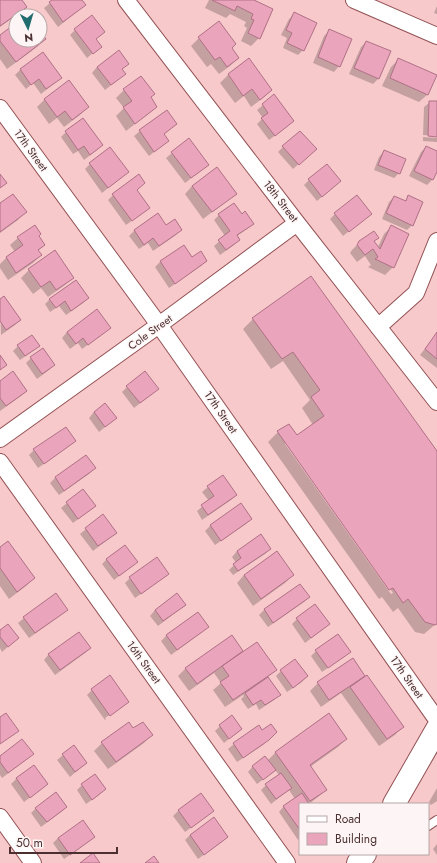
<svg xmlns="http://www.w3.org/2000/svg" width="437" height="863" font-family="Jost,sans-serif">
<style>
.shadow{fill:#0003;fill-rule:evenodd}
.building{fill:#eaa5bc;stroke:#b07086}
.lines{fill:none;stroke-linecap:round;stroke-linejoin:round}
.service-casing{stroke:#935255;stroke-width:10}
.minor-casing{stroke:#935255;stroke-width:18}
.secondary-casing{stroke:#935255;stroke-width:24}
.service{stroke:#fff;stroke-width:8}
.minor{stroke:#fff;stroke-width:16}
.secondary{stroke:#fff;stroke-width:22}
.labels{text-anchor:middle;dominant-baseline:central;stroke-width:3;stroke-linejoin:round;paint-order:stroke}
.street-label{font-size:11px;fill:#4c2f30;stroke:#fdf5f5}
</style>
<rect width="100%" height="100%" fill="#f7c9ca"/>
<path class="shadow" d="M0,0H20L25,7L18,14L0,27Z
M54,0H80L84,5L79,10L58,27L44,8Z
M209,0H251L259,38L251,46L241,41L247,28L244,26L246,22L230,14L226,18L205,8Z
M437,6V14L434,13Z
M294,14L303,50L298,55L283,48L287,38L281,35L289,19Z
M16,25V40H40V33L44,39L37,47L7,69L0,59V37Z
M75,30L95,40L100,47L87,58L70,35Z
M329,31L339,66L334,72L313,63L324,36Z
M199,38L231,48L238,58L230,66L219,74L211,64L207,67L191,46Z
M366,42L378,79L373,84L349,74L361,47Z
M42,53L61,77L55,83L41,94L33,83L26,89L15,75L20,70Z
M399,59L435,75L427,95L419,102L382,86L391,67Z
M249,60L271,90L263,98L251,107L244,96L235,103L220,83L228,75Z
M128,63L121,70L124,74L119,79L105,90L92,73L97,67Z
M141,77L150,98L156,107L148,114L126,131L116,116L124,108L116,98L124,90Z
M274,96L288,126L269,140L257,124L263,118L257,110Z
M45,99L87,107L80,115L64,127L57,118L49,124L37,107Z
M430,102H437V136L423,135L424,107Z
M166,111L176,124L163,135L167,141L162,146L149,156L134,136L140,131Z
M66,132L102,145L97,150L84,160L78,151L73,154L61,137Z
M423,137L437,138V142L423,141Z
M283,147L310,154L293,169L278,152Z
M426,147L437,152V169L432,180L427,185L409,176L421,152Z
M384,151L399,173L394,178L374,170L379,157Z
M172,153L207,165L202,170L185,183L166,158Z
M90,164L128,172L122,177L102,193L85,169Z
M309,180L335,186L317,201L304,185Z
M192,186L235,193L227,201L203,219L185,194Z
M136,191L143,213L126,225L108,200L113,195Z
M394,197L404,202L409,197L412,225L407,230L382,219L389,202Z
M0,205L25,212L18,220L0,233Z
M335,214H370L343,236L330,219Z
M219,215H241L252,224L247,229L237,236L239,240L234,245L220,255L214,246L225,236L214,220Z
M166,226L181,229L176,235L153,251L148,243L139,249L129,236L135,230Z
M392,226L393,267L385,275L368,267L371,265L365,256L357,262L350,253L352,250L360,242L374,241L378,247L384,234Z
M38,237L44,245L38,251L41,255L33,263L8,280L0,268V264L6,258L15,252L10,245L18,238Z
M183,246L192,258L206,261L201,266L169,288L155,267L160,262Z
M54,252L73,277L65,285L48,297L41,288L33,294L21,278L29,270Z
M88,298L83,303L66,315L59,306L50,312L45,304L50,299Z
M0,300L20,320L15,325L1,335Z
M253,319L437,452V623L424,634L415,632L398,608L393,612L382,597L379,599L268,442L278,432L297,437L313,425L302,408L310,400L283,361L271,369L243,329ZM285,444H288L393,593L391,594Z
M67,332L104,333L82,349L78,343L70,349L62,338Z
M437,333V368L420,355Z
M18,346H38L33,351L20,360L13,351Z
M31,358L54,365L49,370L37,379L26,363Z
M0,382L26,390L21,396L0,411Z
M127,387L152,394L134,408L122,392Z
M105,404L116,418L99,432L89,418L94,412Z
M75,441L69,446L38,468L29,455L34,450Z
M86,456L94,468L89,474L59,495L50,483L55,478Z
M208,487L236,495L231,500L202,520L197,511L209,501L202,492Z
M67,503L89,511L73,523L61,508Z
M241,504L251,518L246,524L215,545L205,531L210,526Z
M86,529L115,533L110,538L93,551L80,534Z
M261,535L270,549L265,554L233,575L229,570L236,563L232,557L237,551Z
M0,548L34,578L26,586L9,599L0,586Z
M107,559L136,562L131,567L114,580L102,564Z
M168,574L162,579L135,598L125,583L130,578Z
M244,575H293L285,583L253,606L237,583Z
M300,585L309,597L304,602L268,627L259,615L264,610Z
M185,605L179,610L158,626L150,616L155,610Z
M315,606L328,624L323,629L305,643L292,624L297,619Z
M67,610L61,615L29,638L18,623L24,618Z
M198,613L202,632L171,655L161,641L166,636Z
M0,631L18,638L2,652L0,648Z
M231,636L243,653L275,670L268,677L279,694L274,700L259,710L256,704L248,709L241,699L244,696L243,695L225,707L213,690L221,683L214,673L189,691L178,676L186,668Z
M90,648L85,653L55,675L44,660L49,654Z
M316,651L349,652L344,657L322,672L311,656Z
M352,659L365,678L402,727L395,735L379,746L341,693L321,707L310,691L318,683Z
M281,671L307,676L302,682L287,692L276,676Z
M92,690L128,702L124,706V705L105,718L106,719L105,720L87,695Z
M220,726L241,729L224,743L215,731Z
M258,726L262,731L275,732L263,745L237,762L228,749L234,744Z
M133,730L151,735L144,743L108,769L94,751L102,743Z
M346,739L338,747L310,767L326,790L318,797L309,804H300V838L298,840L279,812L284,806L295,799L289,790L271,804L261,790L266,785L279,775L275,770L269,775L257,784L248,772L253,766L267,761L276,752Z
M32,754L27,759L2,778L0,775V757Z
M63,755L86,763L70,777L57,760Z
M34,766L41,789L24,802L11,784L16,779Z
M82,785L104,789L99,795L86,804L77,790Z
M437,788V801L431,805L429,802Z
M201,794L207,816L185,832L173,816L178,811Z
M66,807L61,812L41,827L31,813L36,808Z
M214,819L227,837L222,842L198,859L185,840L190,835Z
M94,837L88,842L64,859L53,843L58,838Z
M437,844V855L433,849Z"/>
<path class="building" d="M0,0H22L27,7L0,26Z
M52,0H82L86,5L63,22L49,2Z
M212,0H254L273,9L260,39L248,33L254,20L251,19L253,14L237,6L235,11Z
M294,12L317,23L304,51L287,43L292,33L286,30Z
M92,15L105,32L96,39L102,47L93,54L74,29Z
M219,21L236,44L232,48L239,58L227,67L220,57L215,60L198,37Z
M16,23V40H40V31L46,39L16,62L0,41V35Z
M329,29L352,39L340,67L318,57Z
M366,41L391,51L379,79L354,68Z
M119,50L129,64L122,69L126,74L111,85L97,67Z
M43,52L62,78L46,89L39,79L31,85L20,69Z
M249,58L272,90L260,100L252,89L243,96L228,74Z
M398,58L437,75L428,95L390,78Z
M141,76L155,94L151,97L157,107L135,124L123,107L132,101L123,89Z
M69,80L89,107L72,120L65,111L57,117L44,99Z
M274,94L294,121L275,136L261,118L268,113L262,104Z
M429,101H437V137L428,136Z
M167,110L177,124L164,134L169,141L154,152L139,130Z
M83,118L103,145L90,155L84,146L78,150L65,131Z
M300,131L317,149L299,165L282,146Z
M189,138L209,165L191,178L171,152Z
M426,146L437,151V172L433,180L414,171Z
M110,147L129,172L108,188L89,163Z
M384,150L406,159L400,174L378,165Z
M327,164L341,181L322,197L308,179Z
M217,167L237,194L212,212L192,186Z
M0,174L7,183L0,188Z
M139,174L145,183L137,190L150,208L132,221L112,194Z
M13,194L27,212L0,232V203Z
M357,195L372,214L349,232L334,213Z
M408,195L423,202L413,226L386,213L394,196L406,201Z
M234,203L242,214L245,211L254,224L237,235L240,240L226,250L218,240L230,231L218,214Z
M158,213L166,225L175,219L182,230L159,246L153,238L144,245L134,230Z
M35,225L41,234L39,236L45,245L38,250L42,255L16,273L6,257L23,245L17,237Z
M391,225L409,234L394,268L375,259L378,257L373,249L365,255L357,245L359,241L374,231L379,238L374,241L380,249Z
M184,245L192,257L201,251L207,261L175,284L160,261Z
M55,250L74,278L56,290L50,281L41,287L28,269Z
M311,276L437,451V624L435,625L425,622L408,599L403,603L393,588L389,590L277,431L289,424L297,435L324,416L311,397L320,390L293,352L282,359L252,318Z
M76,280L89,298L71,311L65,301L56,308L49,299Z
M4,296L21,320L6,330L0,321V299Z
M97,309L111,328L88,345L83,338L76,344L67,332Z
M437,332V359L425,349Z
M32,335L40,346L25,356L17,345Z
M43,348L55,365L42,374L30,357Z
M0,355L7,365L0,370Z
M13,371L27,391L6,406L0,398V381Z
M145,371L159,389L140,403L126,386Z
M105,403L117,418L105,427L94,412Z
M66,427L76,441L44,464L33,449Z
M86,455L96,468L64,491L55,477Z
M223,475L237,495L208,515L201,505L214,496L207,486Z
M83,489L96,506L78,519L66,502Z
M241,503L252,519L221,541L210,525Z
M103,514L117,533L98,546L85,528Z
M261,534L271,549L238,571L233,564L241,558L237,551Z
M8,541L35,578L17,592L0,568V547Z
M125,545L138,562L119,576L106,559Z
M277,551L294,575L261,599L244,575Z
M157,557L169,574L141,594L129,577Z
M300,584L310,597L273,623L264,609Z
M56,593L68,610L35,633L23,617Z
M177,593L186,605L163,621L155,610Z
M315,604L330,624L311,638L296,618Z
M198,612L209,627L177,650L166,635Z
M8,624L19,638L8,647L0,637V630Z
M79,632L91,648L60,670L48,654Z
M338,634L351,652L328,668L315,650Z
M232,635L243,651L197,684L185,668Z
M257,642L277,670L233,700L220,682L229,676L222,666Z
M353,658L365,676L329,700L317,682Z
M295,659L308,676L293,688L280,670Z
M110,675L129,702L110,716L91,689Z
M367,675L404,727L387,739L350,687Z
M268,677L281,695L265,705L261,700L253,705L245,693Z
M6,713L19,731L0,744V717Z
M329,713L347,739L310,765L327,790L310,801L275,752Z
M232,715L242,729L229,739L219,725Z
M129,722L133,728L143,722L153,735L116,762L101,742Z
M271,724L277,732L269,740L243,758L233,743L259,725L262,730Z
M22,739L34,754L8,773L0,762V756Z
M74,745L87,763L75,772L62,754Z
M265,756L276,770L263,780L252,766Z
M34,765L48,784L30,798L16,778Z
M281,773L292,788L276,799L265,784Z
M95,774L106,789L92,800L81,784Z
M56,792L67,807L47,822L35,808Z
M201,793L214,811L191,828L178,810Z
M302,793L309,804H300V830L283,806Z
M214,817L228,837L204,855L190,835Z
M83,820L95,837L70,855L58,838Z
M93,853L100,863H80Z
M154,856L159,863H145Z"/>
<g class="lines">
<defs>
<path id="service" d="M428,826L437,820"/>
<path id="minor" d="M126,0L297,223L437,402
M354,0L437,36
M0,108L159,325L437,720
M378,327L416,293L437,241
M0,439L159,325L297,223
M0,462L287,863
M0,817L33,863"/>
<path id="secondary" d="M394,804L437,729
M358,863L365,854"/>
</defs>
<use href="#service" class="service-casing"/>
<use href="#minor" class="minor-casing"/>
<use href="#secondary" class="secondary-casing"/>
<use href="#service" class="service"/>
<use href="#minor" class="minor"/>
<use href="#secondary" class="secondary"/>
</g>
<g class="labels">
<g class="street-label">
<text transform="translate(31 150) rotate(54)">17th Street</text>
<text transform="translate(281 201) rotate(52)">18th Street</text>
<text transform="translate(150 332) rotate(-36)">Cole Street</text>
<text transform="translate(221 412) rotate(55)">17th Street</text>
<text transform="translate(144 662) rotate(54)">16th Street</text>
<text transform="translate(407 677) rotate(55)">17th Street</text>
</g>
</g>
<rect x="299" y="803" width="130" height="52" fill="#fdf5f5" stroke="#b6a6a6"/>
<rect x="307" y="816" width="20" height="6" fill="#ffffff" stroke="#b6a6a6"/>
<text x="335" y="823" font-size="12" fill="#4c2f30">Road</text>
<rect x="307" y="833" width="20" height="12" fill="#eaa5bc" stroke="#b6a6a6"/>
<text x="335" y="843" font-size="12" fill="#4c2f30">Building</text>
<g transform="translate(28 28) rotate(175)"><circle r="19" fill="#fdf5f5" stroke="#b6a6a6"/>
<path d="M0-3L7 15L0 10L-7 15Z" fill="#206c6e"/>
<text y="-6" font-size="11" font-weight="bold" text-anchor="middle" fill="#4c2f30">N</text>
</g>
<path d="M10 847v6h107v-6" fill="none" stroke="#4c2f30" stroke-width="2"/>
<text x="16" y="847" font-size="12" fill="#4c2f30" stroke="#fdf5f5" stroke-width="3" paint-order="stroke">50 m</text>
</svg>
